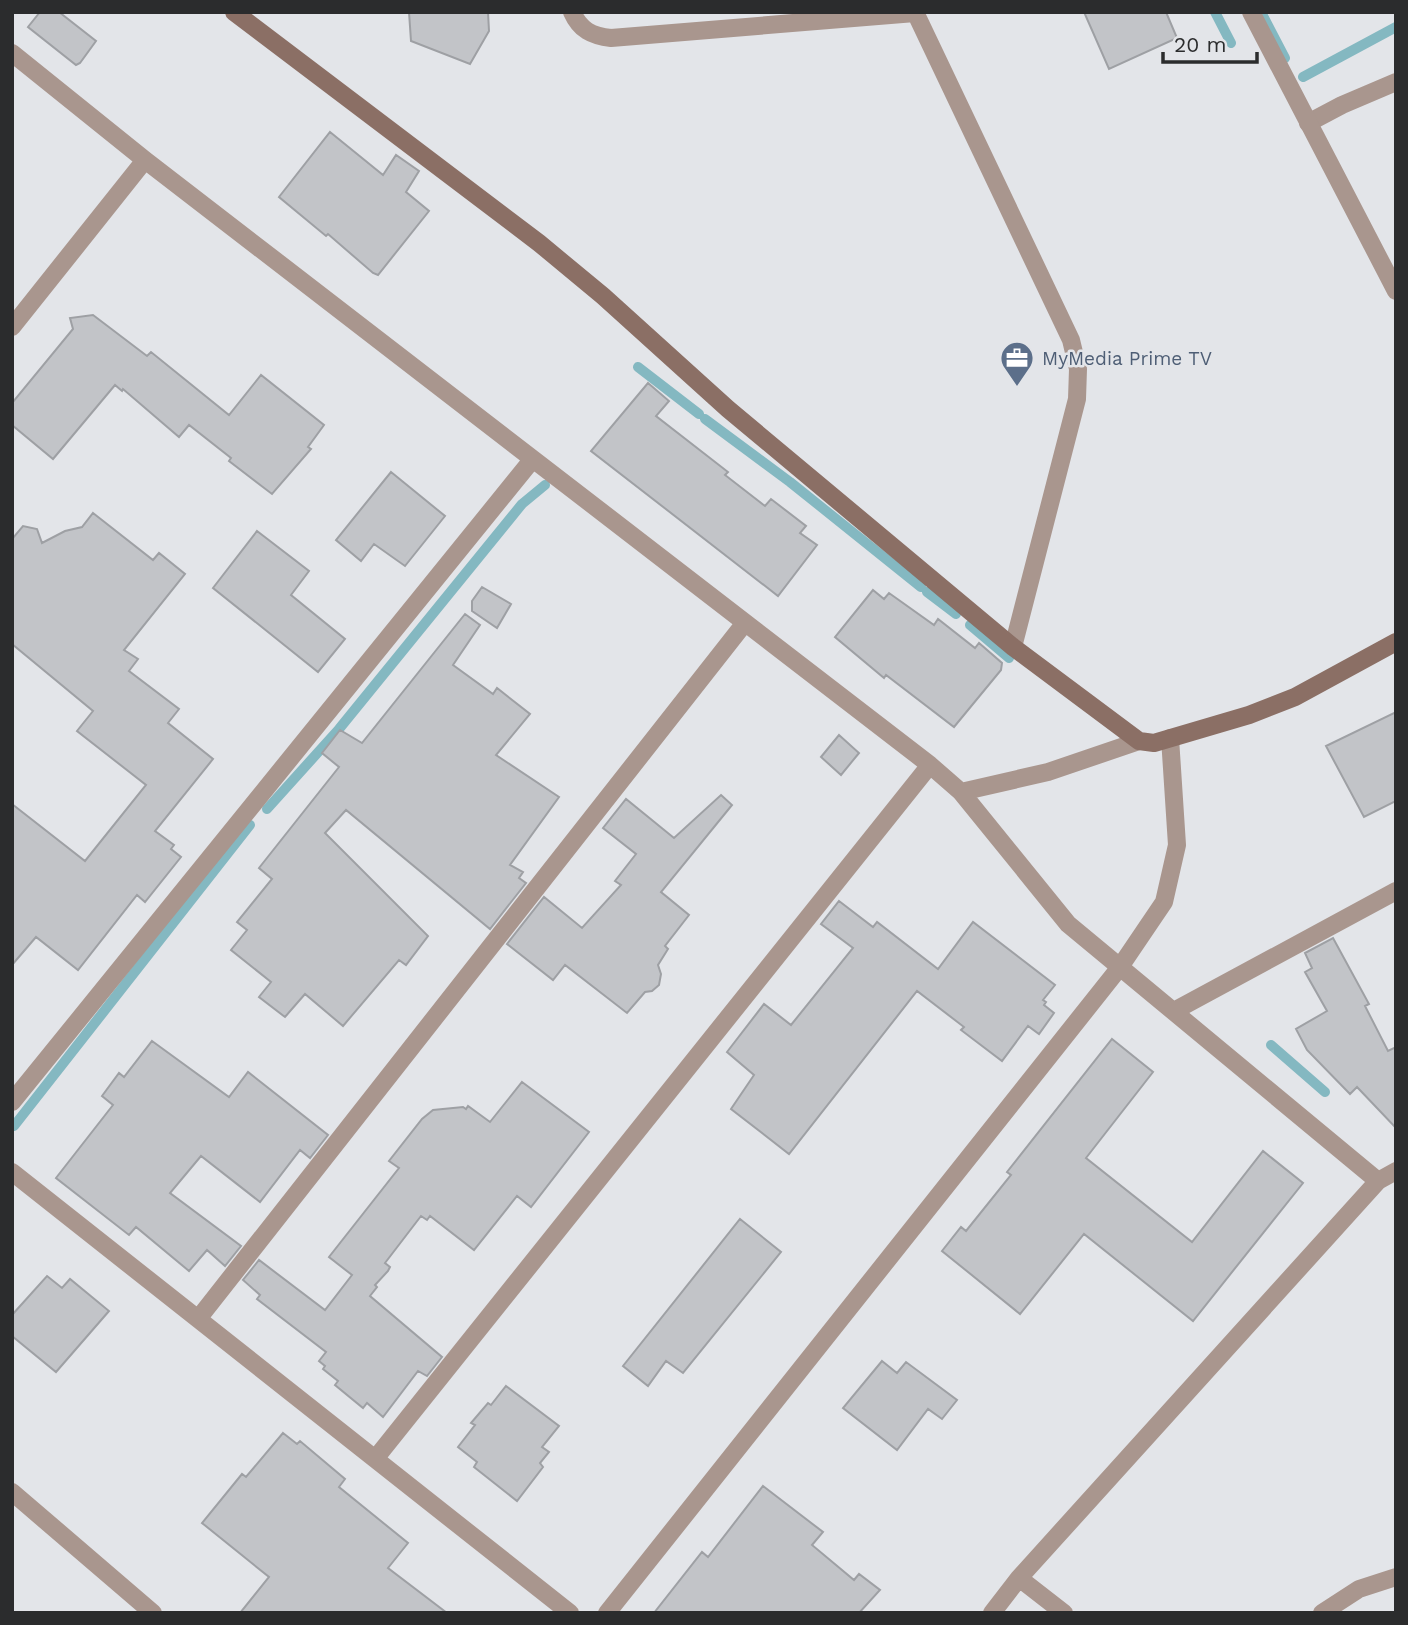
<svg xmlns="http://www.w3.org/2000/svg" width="1408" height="1625" font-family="'Work Sans',sans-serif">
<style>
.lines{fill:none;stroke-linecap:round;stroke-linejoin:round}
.stream{stroke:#84b8c1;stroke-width:10}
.building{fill:#c2c4c8;stroke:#9ea0a4;stroke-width:2}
.minor{stroke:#a9968e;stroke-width:18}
.tertiary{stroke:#a9968e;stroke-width:18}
.secondary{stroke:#8b6f65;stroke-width:18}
.labels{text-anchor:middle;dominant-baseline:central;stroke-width:5;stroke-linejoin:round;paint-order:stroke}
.service-label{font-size:19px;fill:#4e5e75;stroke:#e3e5e9;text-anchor:start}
</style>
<rect width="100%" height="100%" fill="#e3e5e9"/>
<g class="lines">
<path class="stream" d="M1215,12L1231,43
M1261,12L1285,58
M1303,77L1396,27
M638,367L699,414
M705,419L790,482L921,587
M927,592L956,614
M970,625L1009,658
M267,809L339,729L522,504L545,485
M1271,1045L1325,1092
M14,1126L250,825"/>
</g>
<path class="building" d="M40,12H59L96,41L80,63L76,65L28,27Z
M409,12H488L489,31L470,64L411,41Z
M1084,12H1166L1177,38L1109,69Z
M330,132L383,175L396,155L419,171L406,192L429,211L378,275L373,273L328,234L326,236L279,197Z
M93,315L147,356L151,352L229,415L261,375L324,425L308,447L311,449L272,494L229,461L231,458L189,425L179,437L123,389L122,391L115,385L53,459L12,425V403L73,329L70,318Z
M648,383L669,401L656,416L728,472L725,475L765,506L771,499L806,526L800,533L817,545L778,596L591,451Z
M391,472L445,516L405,566L374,544L361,561L336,540Z
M93,513L153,560L159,553L185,574L124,650L138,659L129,671L179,709L168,723L213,759L155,831L174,845L171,849L181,857L145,902L137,895L78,970L36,937L12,965V804L85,861L146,785L77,731L93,711L12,644V539L23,526L37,529L42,543L65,531L82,527Z
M257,531L309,571L291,595L345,639L318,672L213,588Z
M482,587L511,604L497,628L472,611V601Z
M873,590L884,599L889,593L934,625L938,619L975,648L979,643L1002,663L1001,670L954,727L886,675L884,678L835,637Z
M465,614L480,625L453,665L493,694L497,688L530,714L496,755L559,797L510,865L523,872L519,878L526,883L490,929L346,810L325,833L428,936L406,965L399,960L343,1026L305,994L285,1017L259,997L271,982L231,950L247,930L237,922L272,879L259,868L339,767L322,753L340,730L362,743Z
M1396,712V801L1364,817L1326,746Z
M839,735L859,753L841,775L821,757Z
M721,795L732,805L661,892L689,915L665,946L668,949L658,965L661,974L659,985L652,991L645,992L627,1013L565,965L553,980L507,944L544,897L582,928L621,885L615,881L636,854L603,828L626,799L674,838Z
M839,901L873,927L877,922L938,969L973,922L1055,985L1043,1000L1046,1002L1044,1005L1054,1013L1039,1034L1028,1026L1002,1061L961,1030L964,1027L917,991L789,1154L731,1109L754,1075L727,1052L764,1004L791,1025L853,948L821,924Z
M1333,938L1369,1004L1365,1006L1388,1051L1396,1047V1128L1357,1087L1350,1094L1307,1050L1296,1029L1327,1011L1305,972L1312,968L1305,953Z
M1112,1039L1153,1072L1086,1158L1192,1242L1263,1151L1303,1183L1193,1321L1084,1234L1020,1314L942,1251L961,1227L966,1231L1011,1175L1007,1172Z
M152,1041L229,1097L248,1072L328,1135L310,1158L300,1150L260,1202L201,1156L170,1193L241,1246L225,1266L207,1250L189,1271L136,1227L129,1235L56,1178L113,1105L102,1096L119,1073L124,1077Z
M522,1082L589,1132L531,1207L517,1196L474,1250L430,1216L427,1220L421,1216L385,1263L390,1267L388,1271L375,1285L377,1287L370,1296L442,1357L427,1376L418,1371L383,1417L367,1403L363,1408L335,1385L338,1381L323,1369L325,1366L319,1361L326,1352L257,1299L260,1295L243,1280L259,1260L325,1310L352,1275L329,1257L399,1168L389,1161L422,1119L433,1110L463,1107L466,1109L468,1106L490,1122Z
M740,1219L781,1252L683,1373L666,1361L648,1386L623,1366Z
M47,1276L62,1288L70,1279L109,1311L56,1372L12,1336V1315Z
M882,1361L897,1373L906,1362L957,1400L942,1419L928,1409L897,1450L843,1408Z
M506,1386L559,1426L542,1447L549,1452L540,1463L543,1467L517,1501L474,1467L477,1462L458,1447L475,1425L471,1423L488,1403L491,1405Z
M283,1433L297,1444L300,1441L345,1479L339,1487L408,1543L388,1568L447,1613H240L269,1577L202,1523L242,1474L246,1477Z
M763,1486L823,1532L812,1545L854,1580L859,1574L880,1590L859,1613H654L702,1552L708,1557Z"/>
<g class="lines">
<path class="minor" d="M572,12C580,30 592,36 611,38L915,13
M915,12L1071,340L1078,369L1077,399L1013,647
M12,53L145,160L930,765L961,792L1068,924L1378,1181
M1308,123L1342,105L1396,82
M12,327L145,160
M961,792L1048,772L1139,741
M1174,1011L1396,891
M12,1102L532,460
M12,1172L570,1613
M198,1319L744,624
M375,1459L930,765
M12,1492L153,1613
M1019,1578L1064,1613
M607,1613L1120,967L1164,902L1177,845L1170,738
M992,1613L1019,1578L1378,1181L1396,1171
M1322,1613L1359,1589L1396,1577"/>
<path class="tertiary" d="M1251,12L1396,291"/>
<path class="secondary" d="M234,12L539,243L603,296L728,409L1013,647L1139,741L1154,743L1249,715L1295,697L1396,642"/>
</g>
<defs>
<symbol id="office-pin" viewBox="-11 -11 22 30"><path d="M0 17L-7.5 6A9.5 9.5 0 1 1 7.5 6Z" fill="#5c6f8a" stroke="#e3e5e9"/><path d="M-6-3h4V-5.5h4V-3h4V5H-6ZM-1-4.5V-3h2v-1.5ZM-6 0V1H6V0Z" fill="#fff"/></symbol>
</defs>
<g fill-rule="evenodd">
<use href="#office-pin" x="998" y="339" width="38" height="52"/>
</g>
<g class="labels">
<g class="service-label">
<text x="1042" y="358">MyMedia Prime TV</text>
</g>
</g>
<rect width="1408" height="1625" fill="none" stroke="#2b2c2d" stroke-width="28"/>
<path d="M1163 52v10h94v-10" fill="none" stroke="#2b2c2d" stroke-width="3.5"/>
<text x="1174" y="52" font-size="21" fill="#2b2c2d" stroke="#e3e5e9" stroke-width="5" paint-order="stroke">20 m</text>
</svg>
